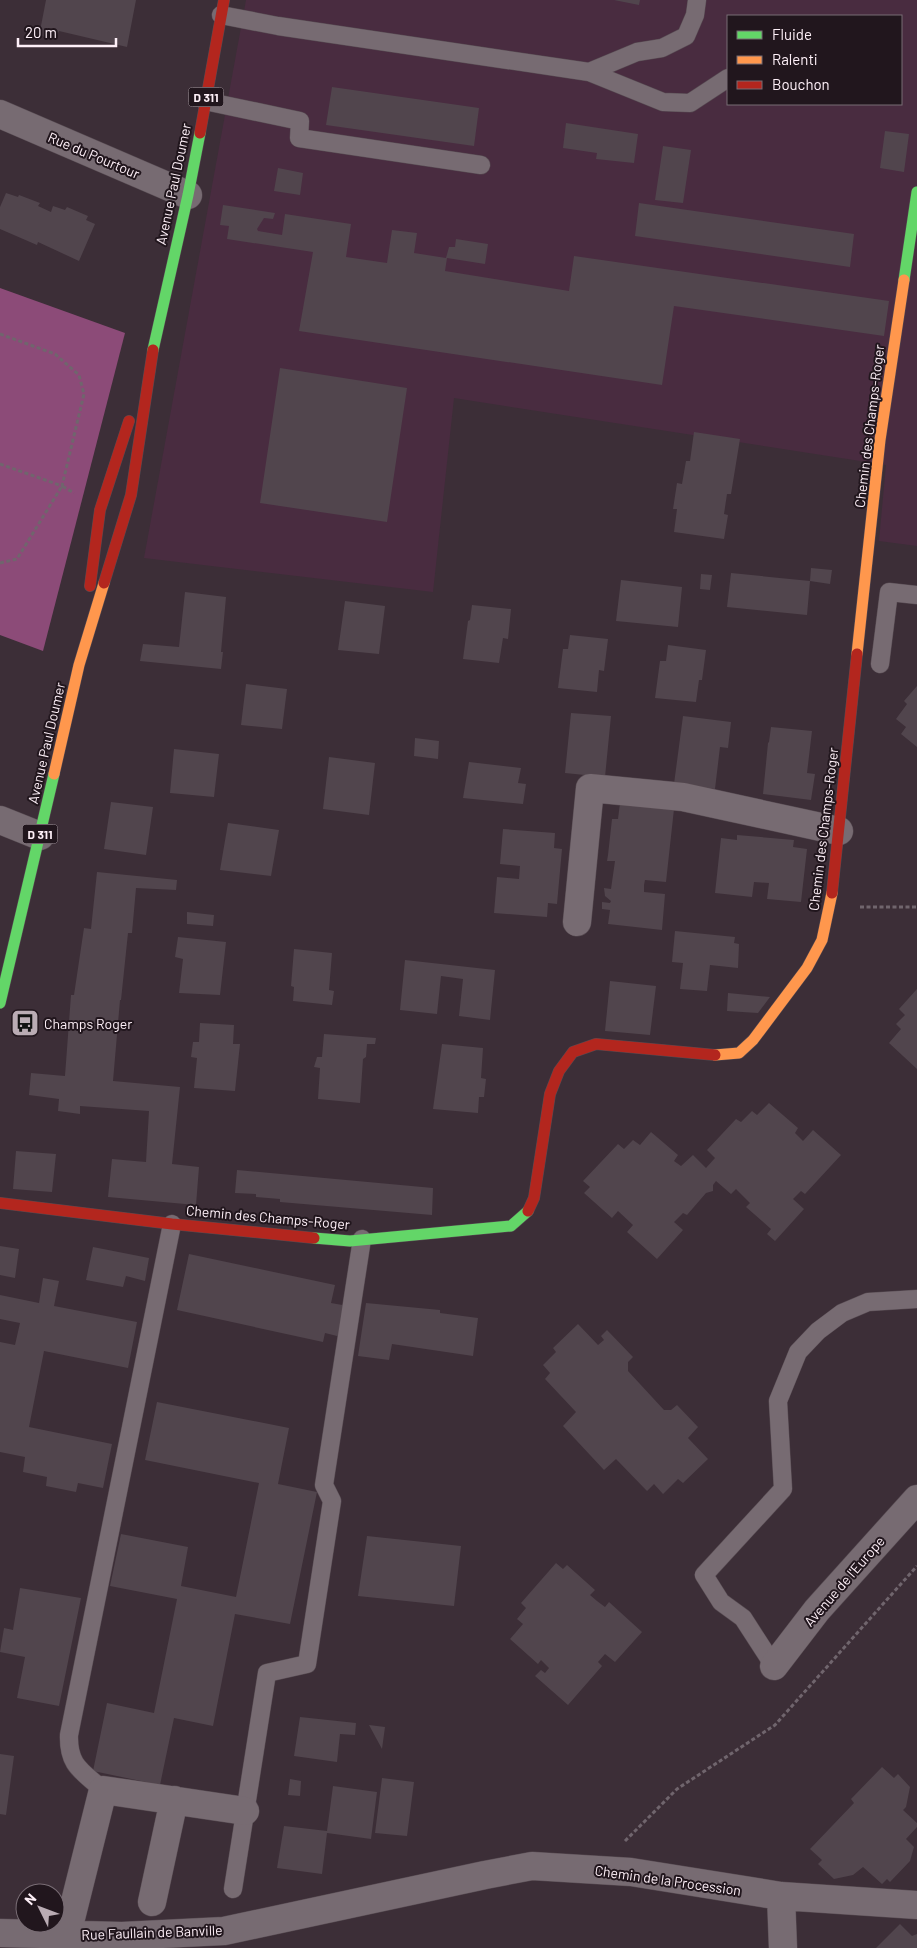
<svg xmlns="http://www.w3.org/2000/svg" width="917" height="1948" font-family="Barlow,sans-serif">
<style>
.built{fill:#492c40;fill-rule:evenodd}
.forest{fill:#8c4b78}
.building{fill:#51454d}
.lines{fill:none;stroke-linecap:round;stroke-linejoin:round}
.lane-casing{stroke:#574b52;stroke-width:19}
.street-casing{stroke:#574b52;stroke-width:29}
.fast-casing{stroke:#574b52;stroke-width:12}
.slow-casing{stroke:#574b52;stroke-width:12}
.jam-casing{stroke:#574b52;stroke-width:12}
.path{stroke:#70656d;stroke-width:3;stroke-dasharray:4 2.5;stroke-linecap:butt}
.lane{stroke:#776b72;stroke-width:18}
.street{stroke:#776b72;stroke-width:28}
.fast{stroke:#63d668;stroke-width:11}
.slow{stroke:#ff974d;stroke-width:11}
.jam{stroke:#b3261e;stroke-width:11}
.labels{text-anchor:middle;dominant-baseline:central;stroke-width:4;stroke-linejoin:round;paint-order:stroke}
.shield{fill:#21161d;stroke:#bcafb6;stroke-width:1}
.shield-label{font-size:12px;font-weight:bold;fill:#fef0f8}
.street-label{font-size:14px;fill:#fef0f8;stroke:#21161d}
.poi-label{font-size:14px;fill:#fef0f8;stroke:#21161d;text-anchor:start}
</style>
<rect width="100%" height="100%" fill="#3c2e37"/>
<path class="built" d="M246,0H917V546L879,541L886,465L454,398L433,592L144,558ZM728,16H901V104H728Z"/>
<path class="forest" d="M0,288L125,333L43,651L0,635Z"/>
<path class="building" d="M46,0H136L127,47L59,31L56,37L47,39L41,35L40,31Z
M614,0H640L639,5Z
M332,87L479,108L474,146L326,125Z
M566,123L638,134L634,163L596,159L597,153L563,148Z
M885,131L909,134L904,172L880,168Z
M663,146L691,150L683,203L655,200Z
M278,168L303,173L300,195L274,191Z
M6,193L18,197L19,195L40,203L38,206L51,212L53,206L65,210L67,207L88,216L86,220L95,224L79,261L38,242L37,245L0,229V207Z
M639,203L854,234L850,267L635,236Z
M223,205L275,213L273,219L264,218L257,229L258,231L282,235L285,214L351,224L346,257L387,263L392,230L417,233L414,253L446,258L449,247H455L456,239L488,244L485,264L447,258L445,271L569,291L574,256L889,301L884,336L674,306L662,385L299,331L313,252L227,239L229,226L220,225Z
M280,368L407,388L387,522L260,503Z
M694,432L740,439L731,494H727L724,514L728,515L724,539L674,532L677,509H673L677,483L682,484L686,461H690Z
M811,568L832,570L830,584L810,581Z
M731,573L810,581L807,615L727,607Z
M701,574L712,575L710,590L700,589Z
M621,580L682,587L678,627L616,621Z
M185,592L226,597L221,652H223L221,669L140,661L143,644L179,647Z
M345,601L385,606L379,654L338,650Z
M472,605L511,609L508,639L503,638L499,663L463,659L468,621L470,620Z
M570,635L608,639L604,671L599,670L597,692L558,688L563,649H568Z
M668,645L706,650L702,680H699L696,702L655,698L660,661H666Z
M246,684L287,689L282,729L241,725Z
M917,686V747L901,734L906,727L896,719L907,704L904,701Z
M571,713L611,716L605,777L565,773Z
M683,716L731,722L728,748L720,747L715,789L674,784Z
M771,727L812,731L807,773L815,774L811,800L763,794L768,743L769,742Z
M415,738L439,741L438,759L414,756Z
M174,749L219,754L214,797L170,793Z
M329,757L375,763L369,815L323,809Z
M469,762L521,768L518,783L526,784L523,804L463,798Z
M111,802L153,807L146,855L104,849Z
M620,803L674,809L666,882L645,880L644,885V892L665,894L662,930L608,924L610,910L602,909V902L610,903L611,901L605,896L604,888L611,889L615,861H607L608,855L612,819H618Z
M228,823L279,830L271,876L220,870Z
M503,829L555,833L554,848L562,849L557,904L548,903L547,917L494,913L497,877L519,879L520,866L500,864Z
M737,835L794,840L793,847L807,849L801,902L767,899L769,883L754,882L752,897L715,893L721,838L737,840Z
M97,872L177,880L176,890L136,888L132,933H128L121,1000H120L113,1081L180,1087L172,1164L199,1167L196,1205L108,1197L112,1159L146,1162L149,1111L80,1106V1114L58,1111L59,1099L29,1095L31,1073L65,1076L71,995H74L84,928L91,929Z
M187,912L214,915L213,926L187,924Z
M675,931L735,937L734,943L739,944L738,968L710,965L707,991L680,989L683,963L672,962Z
M178,937L226,942L220,995L179,993L183,959L175,957Z
M294,949L332,953L329,990L334,991L332,1005L293,1001L294,987L291,986Z
M405,960L495,970L490,1020L459,1016L463,979L441,976L437,1014L400,1010Z
M610,981L656,986L650,1035L605,1031Z
M917,989V1069L889,1043L901,1029L896,1024L905,1015L899,1009Z
M728,993L770,997L758,1013L727,1011Z
M200,1023L234,1025L233,1044H240L235,1091L194,1088L197,1058L191,1057L193,1042H199Z
M324,1034L376,1038L375,1044H367L366,1057L363,1059L360,1103L318,1099L320,1068L314,1067L317,1057H322Z
M442,1044L483,1048L481,1078L486,1079L484,1097H479L478,1113L433,1109Z
M769,1103L798,1128L795,1133L803,1141L813,1130L841,1155L805,1194L801,1191L793,1199L804,1209L775,1241L767,1234L771,1229L746,1207L750,1203L736,1189L731,1194L716,1181L713,1185V1191L706,1193L687,1215L683,1213L674,1222L683,1230L657,1259L627,1232L633,1225L618,1211L612,1218L584,1193L590,1187L583,1181L618,1144L624,1149L633,1140L640,1145L651,1132L678,1155L674,1161L681,1166L693,1155L706,1168L715,1158L707,1150L736,1119L741,1122L752,1111L757,1115Z
M16,1151L56,1154L52,1192L13,1189Z
M237,1170L433,1188L432,1215L280,1202V1199L256,1197V1194L235,1193Z
M0,1246L19,1249L15,1278L0,1275Z
M93,1247L149,1258L145,1281L126,1276L123,1287L86,1280Z
M189,1254L335,1285L331,1303L348,1306L341,1337L325,1333L323,1342L177,1310Z
M43,1278L59,1281L54,1306L137,1322L128,1368L44,1351L29,1427L112,1444L103,1488L78,1483L76,1492L46,1486L47,1477L23,1472L25,1457L0,1452V1342L15,1345L20,1323L0,1319V1295L39,1303Z
M366,1303L440,1310V1313L478,1318L473,1356L392,1344L389,1360L358,1356Z
M578,1324L598,1345L604,1340L601,1336L607,1330L633,1357L628,1362V1371L664,1410H671L677,1405L698,1427L688,1438L708,1459L683,1483L678,1479L663,1494L654,1484L647,1491L616,1459L604,1470L563,1426L576,1412L545,1379L550,1373L543,1365L556,1352L553,1348Z
M157,1402L289,1428L278,1484L317,1492L290,1624L235,1614L213,1726L174,1718L160,1785L93,1771L107,1703L154,1713L177,1599L110,1586L121,1534L188,1547L181,1586L236,1597L259,1483L145,1460Z
M367,1536L461,1546L454,1606L358,1596Z
M556,1563L563,1569L567,1565L595,1590L590,1595L597,1601L605,1607L609,1602L642,1632L615,1662L605,1654L598,1662L602,1666L568,1705L535,1676L541,1670L545,1673L549,1668L541,1660L538,1664L510,1639L523,1624L517,1619L526,1608L521,1603Z
M20,1588L81,1598L59,1706L17,1698L25,1657L0,1652L4,1628L13,1630Z
M300,1717L356,1723L355,1735L340,1734L337,1762L294,1756Z
M369,1725L385,1727L382,1749Z
M0,1754L14,1756L6,1815L0,1814Z
M882,1767L894,1778L898,1774L910,1787L906,1807L903,1810L917,1823V1827L906,1839L914,1847L910,1861L890,1882L887,1879L882,1884L863,1867L853,1875L834,1879L818,1864L822,1860L810,1849L854,1803L851,1799Z
M382,1778L414,1782L407,1836L375,1833Z
M290,1779L301,1781L300,1796L288,1795Z
M333,1786L377,1792L371,1839L327,1833L322,1874L277,1868L284,1826L327,1831Z
M900,1924L912,1936L917,1934V1948H876Z"/>
<g class="lines">
<defs>
<path id="lane" d="M221,15L278,26L589,72L637,52L662,48L686,36L695,15L697,0
M589,72L663,102L690,103L728,78
M205,101L300,121L299,138L481,165
M880,664L889,592L917,595
M774,1666L743,1618L721,1602L704,1575L783,1489L778,1401L798,1352L818,1331L842,1313L868,1302L917,1299
M103,1790C82,1771 68,1766 69,1735L172,1224
M233,1889L267,1673L307,1664L332,1501L324,1485L362,1239"/>
<path id="street" d="M0,114L188,195
M0,820L40,836
M577,922L590,788L683,797L839,831
M774,1666L817,1610L917,1499
M781,1896L783,1948
M152,1902L174,1800
M0,1933L122,1936L224,1931L485,1875L532,1866L631,1872L781,1896L917,1905
M67,1934L103,1790L245,1811"/>
<path id="fast" d="M904,280L917,192
M153,350L188,195L200,133
M0,1003L54,774
M314,1238L350,1241L511,1226L528,1211"/>
<path id="slow" d="M857,654L880,440L904,280
M54,774L79,665L104,583
M715,1055L739,1053L753,1040L807,968L822,940L832,893"/>
<path id="jam" d="M200,133L224,0
M104,583L131,495L153,350
M90,586L100,510L129,421
M832,893L857,654
M0,1203L172,1224L314,1238
M528,1211L534,1198L550,1094L559,1071L573,1052L596,1044L715,1055"/>
</defs>
<use href="#lane" class="lane-casing"/>
<use href="#street" class="street-casing"/>
<use href="#fast" class="fast-casing"/>
<use href="#slow" class="slow-casing"/>
<use href="#jam" class="jam-casing"/>
<path class="path" d="M0,334L55,354L79,375L84,394L62,486L0,464
M0,563L17,559L62,486L74,493
M860,907H917
M625,1841L677,1789L775,1725L917,1566"/>
<use href="#lane" class="lane"/>
<use href="#street" class="street"/>
<use href="#fast" class="fast"/>
<use href="#slow" class="slow"/>
<use href="#jam" class="jam"/>
</g>
<defs>
<symbol id="bus-square" viewBox="-11 -11 22 22"><rect x="-9" y="-9" width="18" height="18" rx="4" fill="#baacb4" stroke="#21161d"/><path d="M-5-6H5V4H4V6H2V4H-2V6H-4V4H-5ZM-3.5-4V0h7V-4ZM-3.5 1.2v1.5H-2V1.2ZM2 1.2v1.5H3.5V1.2Z" fill="#111"/></symbol>
</defs>
<g fill-rule="evenodd">
<use href="#bus-square" x="9" y="1007" width="32" height="32"/>
</g>
<g class="labels">
<g class="shield">
<rect x="188.5" y="87.5" width="35" height="19" rx="4"/>
<rect x="22.5" y="824.5" width="35" height="19" rx="4"/>
</g>
<g class="shield-label">
<text x="206" y="97">D 311</text>
<text x="40" y="834">D 311</text>
</g>
<g class="street-label">
<text transform="translate(94 155) rotate(23)">Rue du Pourtour</text>
<text transform="translate(173 184) rotate(-78)">Avenue Paul Doumer</text>
<text transform="translate(869 426) rotate(-83)">Chemin des Champs-Roger</text>
<text transform="translate(46 743) rotate(-77)">Avenue Paul Doumer</text>
<text transform="translate(823 829) rotate(-83)">Chemin des Champs-Roger</text>
<text transform="translate(268 1217) rotate(5)">Chemin des Champs-Roger</text>
<text transform="translate(844 1581) rotate(-49)">Avenue de l'Europe</text>
<text transform="translate(668 1880) rotate(8)">Chemin de la Procession</text>
<text transform="translate(152 1932) rotate(-2)">Rue Faullain de Banville</text>
</g>
<g class="poi-label">
<text x="44" y="1023">Champs Roger</text>
</g>
</g>
<rect x="727" y="15" width="175" height="90" fill="#21161d" stroke="#796d75"/>
<rect x="737" y="31" width="25" height="8" fill="#63d668" stroke="#796d75"/>
<text x="772" y="40" font-size="15" fill="#fef0f8">Fluide</text>
<rect x="737" y="56" width="25" height="8" fill="#ff974d" stroke="#796d75"/>
<text x="772" y="65" font-size="15" fill="#fef0f8">Ralenti</text>
<rect x="737" y="81" width="25" height="8" fill="#b3261e" stroke="#796d75"/>
<text x="772" y="90" font-size="15" fill="#fef0f8">Bouchon</text>
<g transform="translate(40 1908) rotate(312)"><circle r="24" fill="#21161d" stroke="#796d75"/>
<path d="M0-4L9 19L0 12L-9 19Z" fill="#baacb4"/>
<text y="-8" font-size="14" font-weight="bold" text-anchor="middle" fill="#fef0f8">N</text>
</g>
<path d="M18 38v8h98v-8" fill="none" stroke="#fef0f8" stroke-width="2.5"/>
<text x="25" y="38" font-size="15" fill="#fef0f8" stroke="#21161d" stroke-width="4" paint-order="stroke">20 m</text>
</svg>
